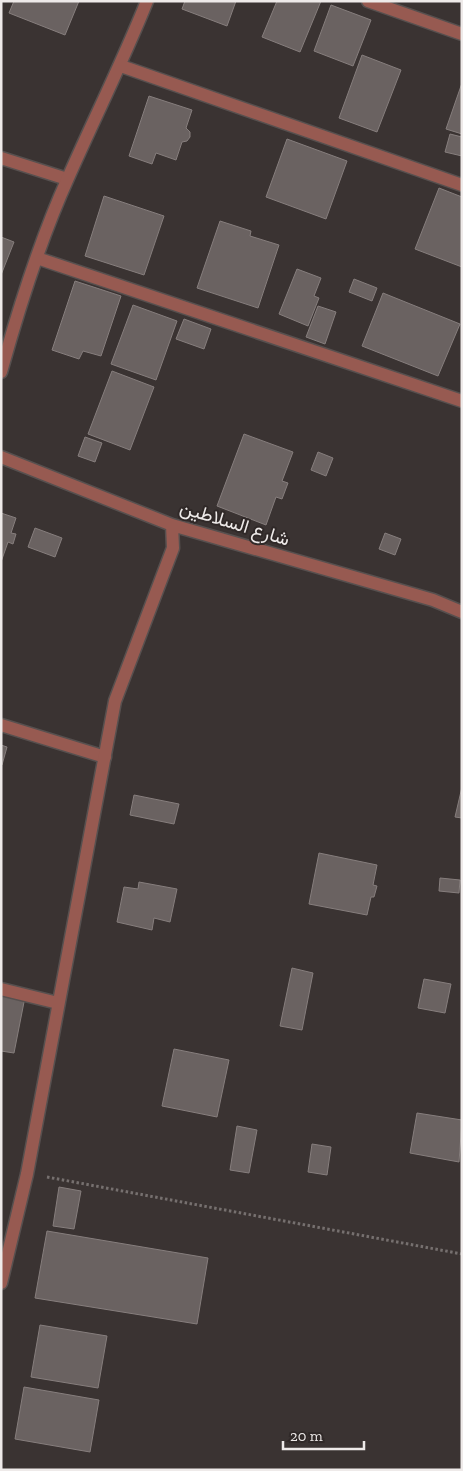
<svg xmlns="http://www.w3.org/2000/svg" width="463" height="1471" font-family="'Zilla Slab',Vazirmatn,serif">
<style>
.building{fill:#6a6261;stroke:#867e7d}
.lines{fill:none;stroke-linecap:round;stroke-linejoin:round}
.lane-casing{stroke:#57504f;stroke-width:15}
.street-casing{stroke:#57504f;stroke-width:15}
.path{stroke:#76706f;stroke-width:3;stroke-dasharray:2.5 2.5;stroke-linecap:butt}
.lane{stroke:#975a51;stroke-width:12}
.street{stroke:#975a51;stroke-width:12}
.labels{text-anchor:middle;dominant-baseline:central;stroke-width:4;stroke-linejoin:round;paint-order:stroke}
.street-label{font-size:19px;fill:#eeeae9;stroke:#302928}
</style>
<rect width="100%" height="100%" fill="#3a3332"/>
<path class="building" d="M14,1H79L65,35L9,13Z
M185,1H236L227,26L182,9Z
M277,1H321L300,52L262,37Z
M331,5L371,20L353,66L314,51Z
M362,55L401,70L377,132L339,118Z
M462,83V134L446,129Z
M149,96L192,110L186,128L190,132V137L187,141L182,142L176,160L156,153L152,164L129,156Z
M450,134L462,137V156L445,152Z
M287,139L347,161L326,219L266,197Z
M439,188L462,197V267L415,249Z
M104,196L164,216L144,275L85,256Z
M220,221L251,231L250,236L279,245L258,308L197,288Z
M1,237L14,242L1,275Z
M297,269L321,278L314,296L319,298L308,326L279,314Z
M354,279L377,288L372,301L349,292Z
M75,281L121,296L101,356L83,351L79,359L52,350Z
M383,293L460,324L438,376L362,346Z
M133,305L177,321L156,380L111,364Z
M318,306L336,312L325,344L306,337Z
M184,319L211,329L204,349L176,339Z
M112,371L154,387L130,450L88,434Z
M244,434L293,452L282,481L288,483L282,499L276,497L266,525L217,506Z
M85,437L102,443L95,462L78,456Z
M318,452L333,458L326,476L311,470Z
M1,513L16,518L11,533L16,534L13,544L8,542L1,562Z
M35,528L62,538L55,557L28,547Z
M385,533L401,539L395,555L379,549Z
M1,745L7,747L2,765H1Z
M462,787V818L455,817Z
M134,795L179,804L174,824L130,815Z
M319,853L377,865L373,885L377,886L374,897H371L367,915L309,904Z
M440,878L460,880L459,893L439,891Z
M139,882L177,889L170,922L154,918L152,930L117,922L124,887L138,889Z
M292,968L313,973L302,1030L280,1026Z
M424,979L451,984L445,1013L418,1008Z
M1,993L25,997L14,1053L1,1051Z
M174,1049L229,1060L217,1117L162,1106Z
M417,1113L462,1120L459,1162L410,1153Z
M237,1126L257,1130L249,1173L230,1170Z
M312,1144L331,1147L327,1175L308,1172Z
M59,1187L81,1191L74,1229L53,1226Z
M47,1231L208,1258L197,1324L35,1298Z
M40,1325L107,1336L98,1388L31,1377Z
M24,1387L99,1400L90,1452L15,1439Z"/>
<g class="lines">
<defs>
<path id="lane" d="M1,158L67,179
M37,258L462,401
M1,725L105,757"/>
<path id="street" d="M368,1L462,34
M121,66L462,185
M1,372C19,307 40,240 68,178C94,119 123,61 147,1
M1,457L172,525L433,600L462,612
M1,989L58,1003
M1,1283L27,1174L115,701L173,548L172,525"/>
</defs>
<use href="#lane" class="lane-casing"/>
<use href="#street" class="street-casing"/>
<path class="path" d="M47,1177L462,1254"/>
<use href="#lane" class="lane"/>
<use href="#street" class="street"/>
</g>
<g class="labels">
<g class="street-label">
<text transform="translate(235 523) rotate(17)">شارع السلاطين</text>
</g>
</g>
<rect width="463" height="1471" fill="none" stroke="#eeeae9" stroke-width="5"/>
<path d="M283 1441v8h81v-8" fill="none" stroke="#eeeae9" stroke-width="2.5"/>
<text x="290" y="1441" font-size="15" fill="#eeeae9" stroke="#302928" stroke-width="4" paint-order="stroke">20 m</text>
</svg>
